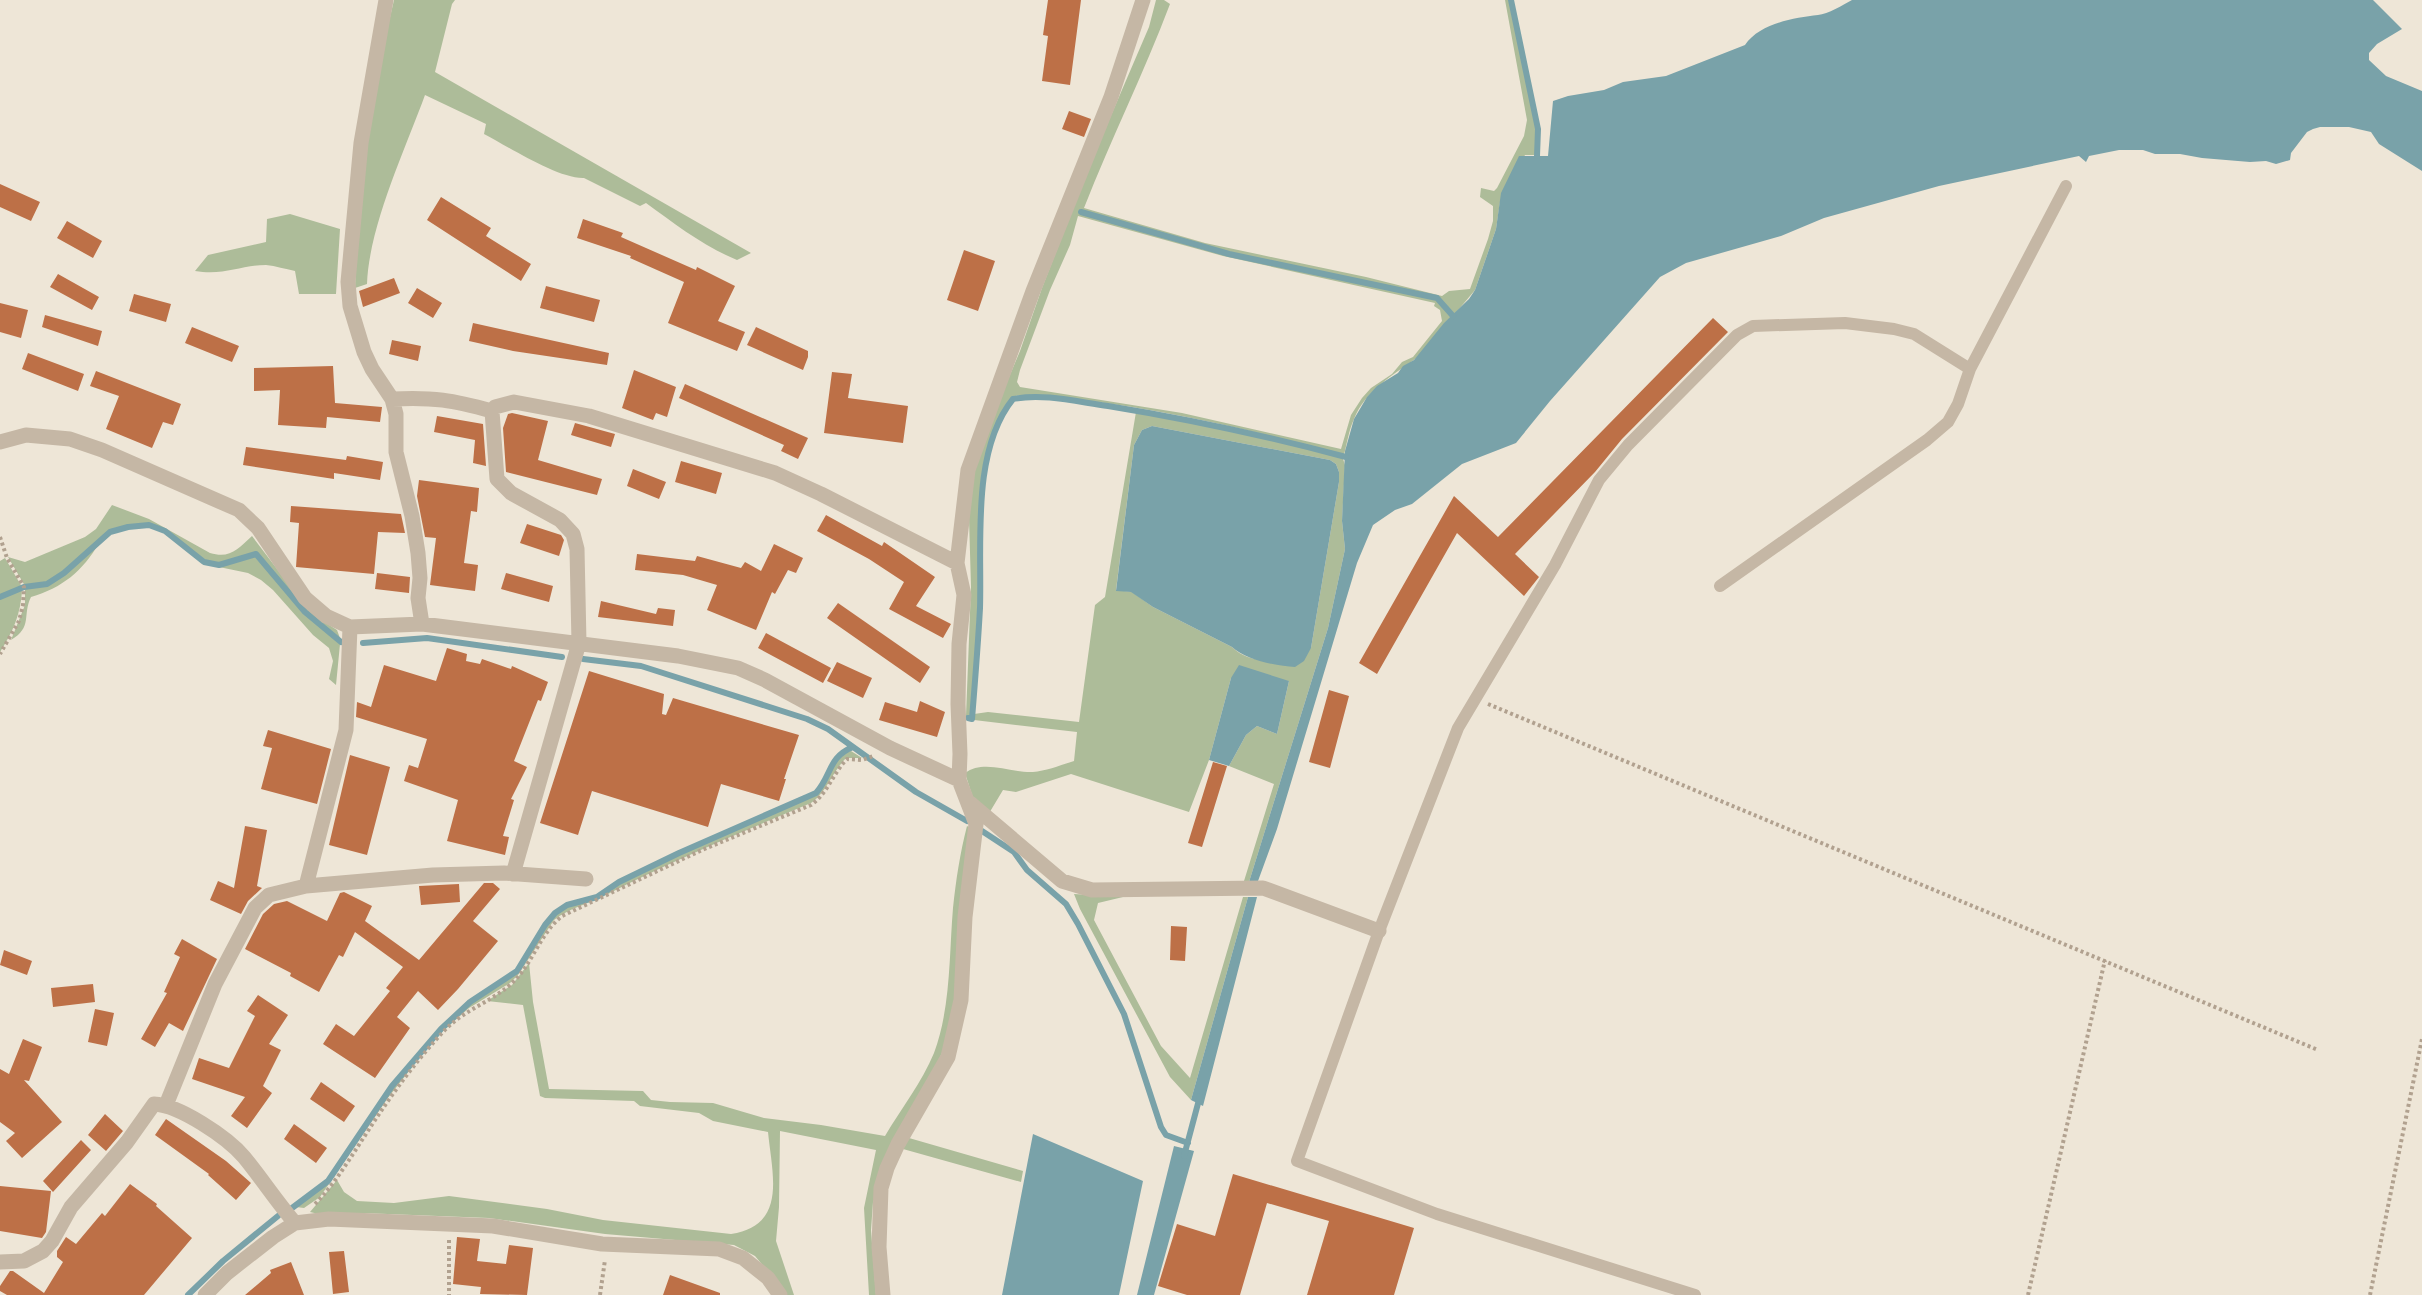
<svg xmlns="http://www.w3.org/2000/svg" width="2422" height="1295" font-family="Barlow,sans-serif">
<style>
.green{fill:#adbc99;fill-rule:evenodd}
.water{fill:#79a2a9}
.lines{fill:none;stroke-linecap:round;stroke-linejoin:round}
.stream{stroke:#79a2a9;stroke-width:6}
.building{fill:#bd7047}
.path{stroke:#b1a18f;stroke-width:4;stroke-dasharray:3 3;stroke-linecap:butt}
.service{stroke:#c5b7a5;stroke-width:12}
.minor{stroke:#c5b7a5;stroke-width:15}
</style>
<rect width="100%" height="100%" fill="#eee6d7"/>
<path class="green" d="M394,0H455L452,4L435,72L751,253L737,260C703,246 675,224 646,203L640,206L584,178C558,179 509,147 484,134L486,124L425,95C405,150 369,226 367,284L355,288L358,214L378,69Z
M1156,0H1164L1170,4C1144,73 1111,139 1084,208L1205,243L1366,277L1442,296L1449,291L1470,289L1488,239L1493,221V206L1480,197L1481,188L1494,191L1497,188L1524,136L1527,120L1505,0H1510C1522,50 1538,104 1536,155H1525L1500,202L1496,229L1475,290L1454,315L1437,297L1229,252L1079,212L1202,249L1436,299L1451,317C1437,329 1429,348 1415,359C1392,376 1365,391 1354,419C1349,430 1347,443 1344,455C1250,430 1142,403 1045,397C1036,396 1022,393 1013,397C1002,403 988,445 985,458C977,491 980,528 979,562C978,614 975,665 970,717L966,716L971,587L969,518L974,472L991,420L1020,351L1042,288L1091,162L1149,27ZM1078,216L1223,256L1435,303L1434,306L1440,310L1442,321L1413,357L1402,362L1392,374L1371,388L1362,398L1351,415L1341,449L1182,413L1020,387L1017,382L1020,370L1050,290L1070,245Z
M290,214L340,229L336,294H299L295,271C285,269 276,266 266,265C241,265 224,276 195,271L208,255L266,242L267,219Z
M1136,412L1235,431L1337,456L1343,459L1345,465L1342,521L1345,549L1328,628L1249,882L1244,881L1274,784L1229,766L1246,735L1257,726L1277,734L1289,681L1231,678L1209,760L1189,812L1071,774L1016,792L1003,790L988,815L973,798L965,773C984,759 1011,773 1033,772C1046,771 1061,765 1074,761L1077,732L974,720V714L988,712L1079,722L1095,605L1105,597ZM1152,426L1330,460L1336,464L1339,472V482L1311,648C1284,656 1256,670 1232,647L1153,607L1132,592L1116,590L1134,445L1142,430Z
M112,505L149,519L210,553C230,559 238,549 252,536L290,586L323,621L337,630L341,641L306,611L256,553C244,556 227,565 216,563C182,558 180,519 130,525C94,530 80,568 48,582C41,585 32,585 25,586L8,557L25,562L85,537L96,529Z
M99,543C83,571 62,588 31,597C22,615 33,627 11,640L25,605V588L48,586L65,574Z
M255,556L304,613L340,644L336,685L329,679L333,661L329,648L313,635L273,590L261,580L248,573L219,567Z
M5,558L22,587L0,596V561Z
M22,590C21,613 13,632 0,652V599Z
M851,751L862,758H846C832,772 827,792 811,803C742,832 674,860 608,894C591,903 569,908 554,920L518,975L510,983L469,1008L442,1032L421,1056L387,1099L320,1197L304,1208L296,1207L329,1182L393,1086L442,1029L471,1003L518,972L546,926L556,915L567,907L598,898L620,884L680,855L817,794C830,780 830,756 851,751Z
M967,826L973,830L953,1010L947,1040L935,1070L873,1202L871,1230L876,1295H869L864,1208L876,1150L780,1131L779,1207L776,1241L794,1295H784L771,1275L755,1256L734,1245L605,1234L489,1218L362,1213L323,1215L310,1212L337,1180L344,1192L357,1201L394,1203L449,1196L547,1209L603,1220L731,1234C788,1225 772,1174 768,1132L713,1121L699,1113L640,1106L634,1101L545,1098L540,1096L523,1005L487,1001L512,985L529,963L533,1002L549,1089L643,1091L651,1100L670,1102L713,1103L764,1118L821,1125L885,1136C901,1109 922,1082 934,1053C951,1007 949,956 953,908C956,880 960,853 967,826Z
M1074,894L1123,897L1098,903L1094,920L1161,1046L1190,1078L1243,897H1248L1191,1100L1170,1077L1080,909Z
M909,1138L1023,1171L1021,1182L903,1149Z"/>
<path class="water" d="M1852,0H2373L2402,29L2377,44L2369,53V60L2386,76L2422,91V171L2379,144L2371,132L2349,127H2320L2313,129L2307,132L2291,153L2290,160L2276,164L2266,161L2250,162L2202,158L2180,154H2155L2143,150H2119L2089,156L2086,162L2079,156L1939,186L1824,218L1781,236L1686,263L1660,277L1550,401L1516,443L1462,464L1412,504L1395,510L1373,525L1357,563L1277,829L1258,881L1249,882L1328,628L1345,549L1342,521L1345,451L1354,419L1367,397L1377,386L1398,373L1403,366L1414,360L1444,323L1469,299L1475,290L1496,229L1501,193L1519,156H1548L1553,101L1568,96L1604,90L1623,82L1666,76L1745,45C1760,23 1794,18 1818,15C1828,14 1843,5 1852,0Z
M1152,426L1330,460L1336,464L1339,472V482L1311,648L1304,661L1295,667C1276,666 1246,660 1232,647L1153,607L1131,592L1116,591L1134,445L1142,430Z
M1239,665L1289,681L1277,734L1257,726L1246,735L1229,766L1209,760L1231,678Z
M1248,897H1257L1203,1106L1191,1100Z
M1033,1134L1143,1181L1119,1295H1002Z
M1174,1146L1194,1151L1154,1295H1137Z"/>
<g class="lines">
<path class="stream" d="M1511,0L1538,129L1537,156
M1081,212L1229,254L1437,298L1453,316
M0,597L24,587L47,584L64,573L110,532L128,527L149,525L165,531L204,562L219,565L256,554L305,612L341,642
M363,643L427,638L562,657
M583,659L641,666L807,719L828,729L916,792L967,821
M968,718L972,719C975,682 978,645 980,608C982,544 971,451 1013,399C1044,393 1078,402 1108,406C1188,419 1267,436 1346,457
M982,831L1014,852L1027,870L1066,904L1078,924L1124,1014L1161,1127L1166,1135L1188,1143
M1184,1156L1200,1096
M292,1208L328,1181L392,1086L441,1029L470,1002L517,971L545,925L555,913L567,905L597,897L619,882L679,853L816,793C832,775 828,757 853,747
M188,1295L223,1261L278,1216"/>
</g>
<path class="building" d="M1048,0H1081L1070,85L1042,81L1048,36L1043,35Z
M1069,111L1091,119L1084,137L1062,129Z
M0,184L40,202L31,221L0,207Z
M441,197L491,228L486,236L531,264L521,281L427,220Z
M583,219L623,233L621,237L696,270L697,267L735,286L718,321L745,332L737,351L668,323L684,282L630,258L631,256L577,238Z
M67,221L102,241L93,258L57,238Z
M964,250L995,261L978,311L947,300Z
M58,274L99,297L92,310L50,287Z
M394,278L400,293L363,307L359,291Z
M546,286L600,300L594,322L540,308Z
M417,288L442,303L433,318L408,303Z
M134,294L171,304L166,322L129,311Z
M0,303L28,310L21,338L0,332Z
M45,315L102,331L98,346L42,327Z
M1713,318L1728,332L1622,439L1595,472L1515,554L1539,577L1524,596L1457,533L1377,674L1359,663L1454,496L1498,537Z
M473,323L609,353L607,365L513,351L469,341Z
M192,327L239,346L232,362L185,343Z
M756,327L808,351V357L803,370L747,345Z
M392,340L421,346L418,361L389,354Z
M28,353L84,374L78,391L22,369Z
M333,366L335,403L382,407L380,422L327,417L326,428L278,425L280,390L254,391V368Z
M634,370L676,387L667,417L656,413L653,420L622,408Z
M96,371L181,404L173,425L163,422L152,448L106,429L119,396L90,386Z
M832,372L852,374L848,398L908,406L903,443L824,433Z
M685,384L808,438L798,459L781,451L784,445L679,398Z
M512,413L548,421L538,460L602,479L597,495L506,472L503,428L508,414Z
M437,416L483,424L486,466L473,463L475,440L434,432Z
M575,423L615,434L611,447L571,435Z
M246,447L346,460L347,456L383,462L380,480L334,473V479L243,465Z
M681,461L722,473L716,494L675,482Z
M633,469L666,482L659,499L627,486Z
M419,480L479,488L477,512L471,511L464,563L478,565L475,591L430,585L436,538L425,537L417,496Z
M291,506L401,514L405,533L378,532L374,574L296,567L299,523L290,522Z
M826,515L882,546L884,542L935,577L916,606L951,624L943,638L889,609L904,582L869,559L817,531Z
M527,524L561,535L564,540L559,556L520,543Z
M774,544L803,558L796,573L788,570L775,594L772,592L756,630L707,610L717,585L683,575L635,570L637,554L695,561L697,556L741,568L745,562L761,571Z
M377,573L410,577L409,593L375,589Z
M506,573L553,586L549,602L501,589Z
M601,601L656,614L658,608L675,610L673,626L598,617Z
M838,603L930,667L920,683L827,618Z
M766,633L831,668L823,683L758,648Z
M447,648L467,654L466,661L480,664L482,659L511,669L512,666L548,682L541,701L538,700L514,761L527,767L511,799L514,800L503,836L509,837L505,855L447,841L458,800L404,781L409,765L418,768L427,739L356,717L357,702L371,707L384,665L436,681Z
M837,662L872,678L863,698L827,681Z
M589,671L664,694L662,714L666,715L673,698L799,735L784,779H786L779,801L721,784L708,827L592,791L578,835L540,823Z
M1329,690L1349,696L1330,768L1309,762Z
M920,701L945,712L937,737L879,720L885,702L917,712Z
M268,730L331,749L317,804L261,789L272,748L263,746Z
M350,755L390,767L367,855L329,845Z
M1213,762L1227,766L1202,847L1188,843Z
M245,826L267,830L257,886L262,888L248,901L241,914L210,900L218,881L234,888Z
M484,883H493L500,889L473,921L498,941L458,989L438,1010L418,991L397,1017L410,1028L375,1078L323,1044L336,1024L354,1036L390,991L386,988L403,967L355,932L343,957L339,955L319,992L290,976L291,973L245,949L263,914L274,904L287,901L327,921L340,893L344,892L372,906L365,921L419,960Z
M459,884L460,902L421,905L419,886Z
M1171,926L1187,927L1185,961L1170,960Z
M182,939L217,959L183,1031L169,1023L155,1047L141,1039L167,993L164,992L180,957L174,954Z
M4,950L32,961L27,975L0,965Z
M93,984L95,1002L53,1007L51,988Z
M258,995L288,1015L269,1044L281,1050L263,1086L272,1093L247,1128L231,1116L245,1097L192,1079L199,1058L229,1068L255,1016L247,1011Z
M95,1009L114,1013L107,1046L88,1042Z
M23,1039L42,1047L29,1081L24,1080L62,1122L22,1158L6,1141L15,1133L0,1122V1069L9,1074Z
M321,1082L355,1106L344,1122L310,1099Z
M105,1114L123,1131L106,1151L88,1135Z
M166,1119L226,1161L251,1183L236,1200L208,1175L209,1174L155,1135Z
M294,1124L327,1148L316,1163L284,1139Z
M81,1140L91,1150L53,1192L43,1181Z
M1233,1174L1414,1228L1394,1295H1307L1329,1221L1267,1203L1240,1295H1187L1158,1286L1177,1224L1215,1236Z
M130,1184L157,1204L156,1206L192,1238L144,1295H7L0,1291V1286L10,1271H13L44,1293L63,1262L57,1257V1251L66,1237L76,1244L102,1213L105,1216Z
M0,1186L51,1191L46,1232L42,1238L0,1231Z
M457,1237L480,1239L477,1261L506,1264L509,1245L533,1248L527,1295L480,1294L481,1287L453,1284Z
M344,1251L349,1292L333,1294L329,1252Z
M291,1262L304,1295H245L271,1273L270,1270Z
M670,1275L720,1293V1295H663Z"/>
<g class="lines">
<path class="path" d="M0,537L7,558L24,587L23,605L19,621L0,654
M1488,704L2318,1050
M315,1204C335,1184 350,1158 366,1134C389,1098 414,1063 443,1032C465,1008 496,1001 517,978C534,959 541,933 562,916L702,850L811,805C828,793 833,773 847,759L862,760L873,756
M449,1240V1295
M600,1295L605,1260
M2028,1295L2105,960
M2370,1295L2422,1039"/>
<path class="service" d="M1720,586L1927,440L1948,422L1958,404L1970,369L2066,186
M1695,1295L1437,1214L1297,1161L1379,931L1458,728L1555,565L1599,480L1628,445L1737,335L1753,326L1845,323L1894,329L1914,334L1970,369"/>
<path class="minor" d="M386,0L361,143L348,282L350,306L364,352L372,369L392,399L396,414V452L412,516L418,553L420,578L418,598L422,624
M392,399C434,397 452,400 492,411
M0,442L26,435L70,439L102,450L239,510L258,528L305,598L326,616L350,627L422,624L678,656L738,668L765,680L890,748L959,780
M970,803L1062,881L1092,890L1263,888L1379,931
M513,874L579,643L577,549L573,534L560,520L511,493L497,479L492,411L495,407L514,402L589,416L775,473L821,494L957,563
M306,886L346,730L350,627
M166,1105L215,984L255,908L269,895L306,886L433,875L504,873L586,879
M0,1262L24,1261L43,1251L52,1241L71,1207L127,1142L154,1104C179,1105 227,1137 244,1157C262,1179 277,1202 295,1223
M205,1295L227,1273L273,1237L295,1223L329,1219L493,1226L602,1244L719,1249L743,1258L768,1278L780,1295
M883,1295L879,1247L881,1188L887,1168L898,1144L948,1057L961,1000L965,917L976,824L959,780L960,754L958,704L959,644L964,595L957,563L968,470L1033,291L1111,97L1143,0"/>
</g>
</svg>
